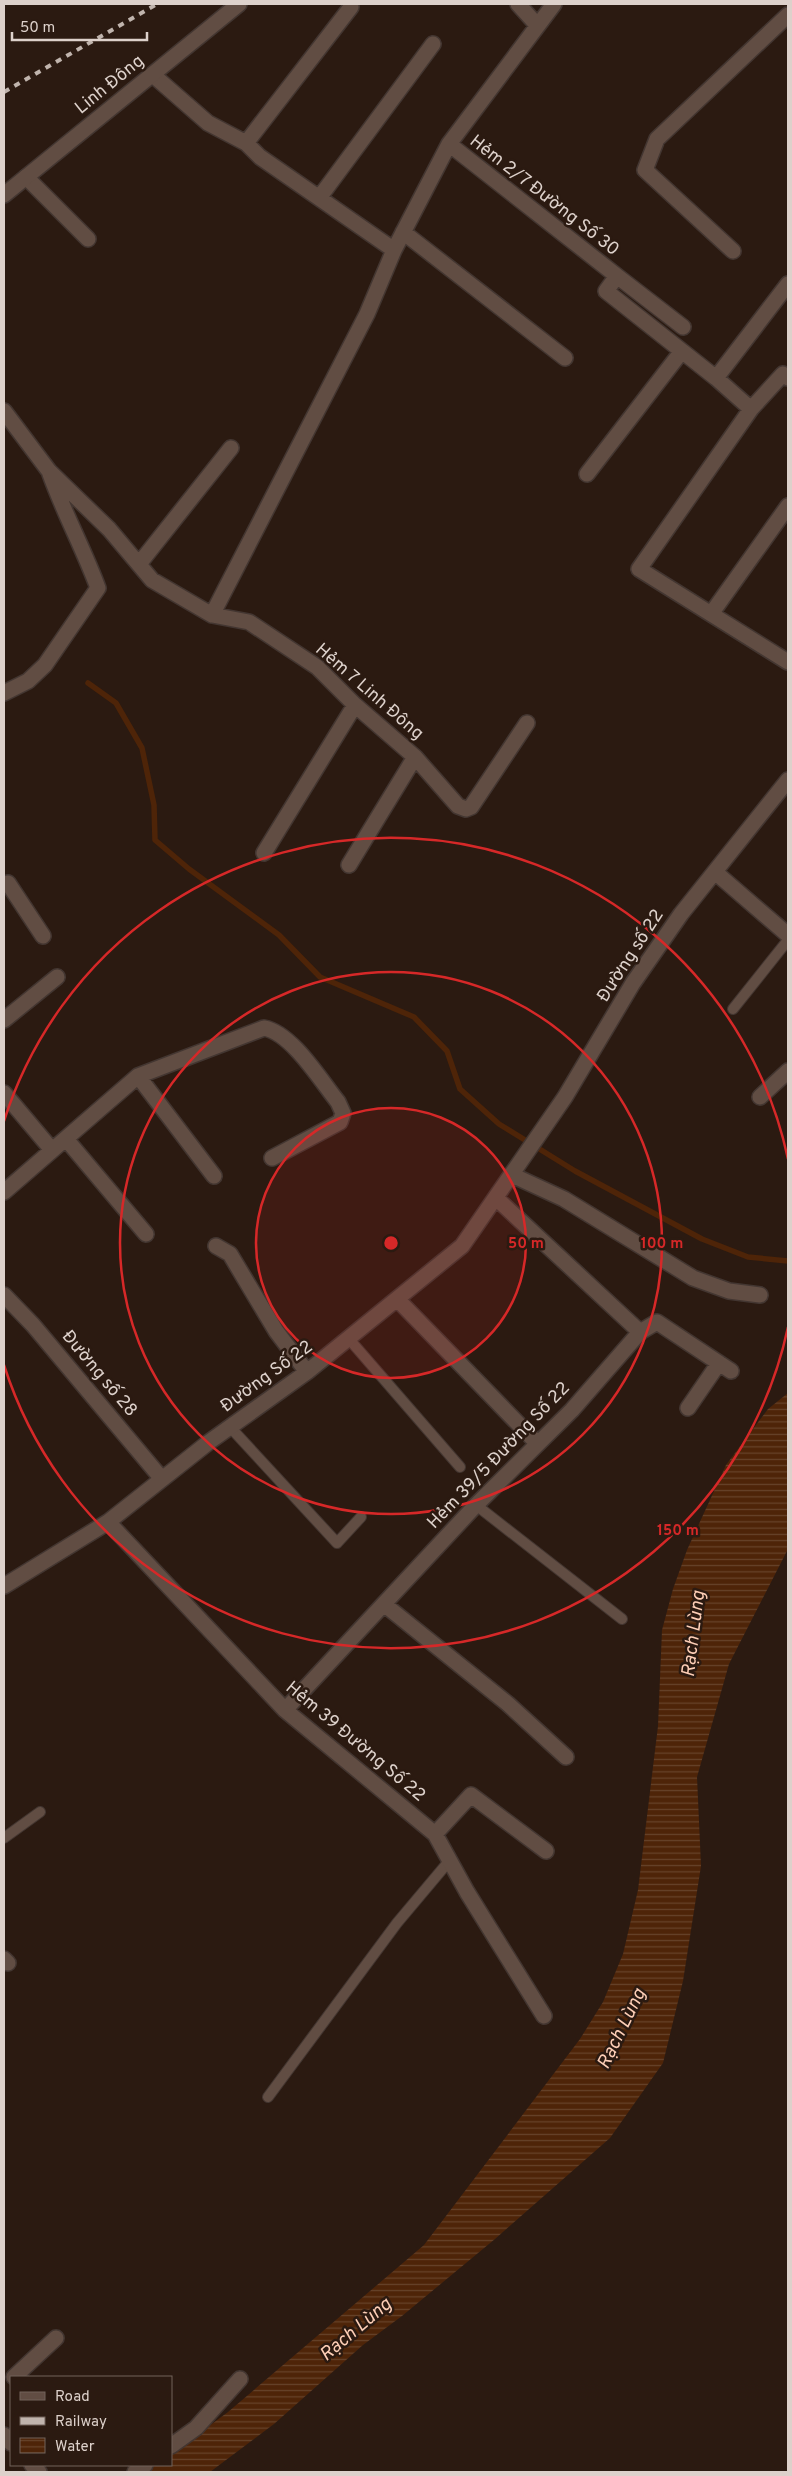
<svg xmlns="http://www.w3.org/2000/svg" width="792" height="2476" font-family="Overpass,sans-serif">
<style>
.water{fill:url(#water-rules)}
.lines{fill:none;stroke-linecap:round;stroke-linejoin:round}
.stream{stroke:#4e2408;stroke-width:5.5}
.service-casing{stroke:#433631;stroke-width:12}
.minor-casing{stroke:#433631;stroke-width:18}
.tertiary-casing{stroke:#433631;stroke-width:18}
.service{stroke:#614d43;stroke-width:10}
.minor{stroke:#614d43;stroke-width:15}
.tertiary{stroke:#614d43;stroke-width:15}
.rail{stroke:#c0b4ad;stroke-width:4;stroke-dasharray:6 6;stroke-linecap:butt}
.ring{fill:none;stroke:#d62828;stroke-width:2.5}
.labels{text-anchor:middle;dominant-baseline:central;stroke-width:5;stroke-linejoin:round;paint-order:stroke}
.street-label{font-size:18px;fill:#ddd1cb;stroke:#2b1a11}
.water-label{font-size:19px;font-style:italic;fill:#fdceb6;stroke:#2b1a11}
.centre{fill:#d62828;stroke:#2b1a11;stroke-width:2.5}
.ring-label{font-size:15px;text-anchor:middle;font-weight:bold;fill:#d62828;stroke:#2b1a11;stroke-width:5;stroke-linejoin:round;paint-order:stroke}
</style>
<defs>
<pattern id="water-rules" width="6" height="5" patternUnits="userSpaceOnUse" patternTransform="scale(1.25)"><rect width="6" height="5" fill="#4e2408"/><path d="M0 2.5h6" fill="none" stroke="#67432b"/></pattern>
</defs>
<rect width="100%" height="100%" fill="#2b1a11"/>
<path class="water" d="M788,1393V1549L729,1664L697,1777L701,1866L683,1981L663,2063L610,2138L495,2239L402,2316L363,2345L274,2424L210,2472H146L156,2465H171V2454L228,2412L424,2245L580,2039L603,2002L623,1954L638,1890L658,1726L662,1630L673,1589L687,1550L726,1465L768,1409Z"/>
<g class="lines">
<path class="stream" d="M88,683L116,703L142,748L154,805L155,840L189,869L279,935L320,977L414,1017L447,1051L460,1089L499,1124L575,1171L702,1239L748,1257L788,1261"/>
<defs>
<path id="service" d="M733,1009L788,940
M349,1339L460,1467
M230,1427L337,1543L361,1517
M476,1505L622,1619
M4,1838L40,1812
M268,2097L397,1923L450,1860"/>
<path id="minor" d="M518,4L537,25
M153,75L208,123L246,143L260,157L394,250
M246,143L351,7
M449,144L617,276L606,291L716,378L751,409
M26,177L88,239
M319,198L433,44
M403,232L565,358
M733,251L645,170L657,139L788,15
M617,276L683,327
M716,378L788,284
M788,378L783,374L751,409L639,569L788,662
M4,411L49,471L109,529L152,580L212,615L249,622L317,667L355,705L415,757L458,806L466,809L471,807L527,723
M587,474L682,351
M139,564L231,448
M711,614L788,506
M212,615L367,314L394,250L449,144L554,4
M4,693L28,681L45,665L98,588C84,550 64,513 50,474
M264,853L355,705
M349,865L415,757
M715,872L788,935
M4,885L8,883L43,936
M4,1020L57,977
M138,1076L214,1176
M4,1093L52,1150
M760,1097L788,1071
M66,1139L146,1234
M512,1175L564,1199L693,1278L729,1291L760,1295
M4,1192L138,1076L264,1028C292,1033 321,1081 338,1102L343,1113L340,1122L272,1158
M496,1198L640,1332
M216,1246L230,1254L276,1331L307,1372
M4,1295L33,1325L162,1479
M398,1300L537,1443
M688,1408L719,1363
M108,1522L285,1710L435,1834L467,1892L544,2016
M4,1586L108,1522L209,1442L307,1372L462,1246L565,1097L633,983L681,914L788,780
M385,1605L508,1704L566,1757
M285,1710L476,1505L572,1410L640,1332L657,1322L731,1371
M435,1834L471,1795L546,1851
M4,1959L8,1963
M14,2377L56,2338
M4,2435L11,2443
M171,2446L196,2428L240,2379
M32,2465L39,2472
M135,2472L145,2465"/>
<path id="tertiary" d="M4,195L239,4"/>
</defs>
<use href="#service" class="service-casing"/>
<use href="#minor" class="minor-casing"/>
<use href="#tertiary" class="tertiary-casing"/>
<use href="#service" class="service"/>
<use href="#minor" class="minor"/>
<use href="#tertiary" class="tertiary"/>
<path class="rail" d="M4,92L157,4"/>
</g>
<circle cx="391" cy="1243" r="135" fill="#d62828" fill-opacity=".12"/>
<g class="ring">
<circle cx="391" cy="1243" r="135"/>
<circle cx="391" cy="1243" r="271"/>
<path d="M788 1327A406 406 0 0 1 4 1365M4 1121A406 406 0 0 1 788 1159"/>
</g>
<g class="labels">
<g class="street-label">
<text transform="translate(110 85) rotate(-39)">Linh Đông</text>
<text transform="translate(544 196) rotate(38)">Hẻm 2/7 Đường Số 30</text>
<text transform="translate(369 692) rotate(41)">Hẻm 7 Linh Đông</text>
<text transform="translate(631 956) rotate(-57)">Đường số 22</text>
<text transform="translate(99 1374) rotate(50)">Đường số 28</text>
<text transform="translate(267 1377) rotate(-36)">Đường Số 22</text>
<text transform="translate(499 1456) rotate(-46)">Hẻm 39/5 Đường Số 22</text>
<text transform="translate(355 1742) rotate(40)">Hẻm 39 Đường Số 22</text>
</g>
<g class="water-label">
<text transform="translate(694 1634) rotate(-83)">Rạch Lùng</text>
<text transform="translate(622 2029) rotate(-64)">Rạch Lùng</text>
<text transform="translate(356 2330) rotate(-40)">Rạch Lùng</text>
</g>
</g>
<circle cx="391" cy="1243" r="8" class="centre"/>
<g class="ring-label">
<text x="526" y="1248">50 m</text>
<text x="662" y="1248">100 m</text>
<text x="678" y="1535">150 m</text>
</g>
<rect width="792" height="2476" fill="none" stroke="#ddd1cb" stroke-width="10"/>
<rect x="10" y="2376" width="162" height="90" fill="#2b1a11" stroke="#72635b"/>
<rect x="20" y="2392" width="25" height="8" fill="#614d43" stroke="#72635b"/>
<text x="55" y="2401" font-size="15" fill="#ddd1cb">Road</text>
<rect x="20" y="2417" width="25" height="8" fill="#c0b4ad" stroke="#72635b"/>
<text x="55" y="2426" font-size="15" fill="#ddd1cb">Railway</text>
<rect x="20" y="2438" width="25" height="15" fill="url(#water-rules)" stroke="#72635b"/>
<text x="55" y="2451" font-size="15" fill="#ddd1cb">Water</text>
<path d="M12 32v8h135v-8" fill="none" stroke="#ddd1cb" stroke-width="2.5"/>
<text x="20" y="32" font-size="15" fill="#ddd1cb" stroke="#2b1a11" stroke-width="4" paint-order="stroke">50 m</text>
</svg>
